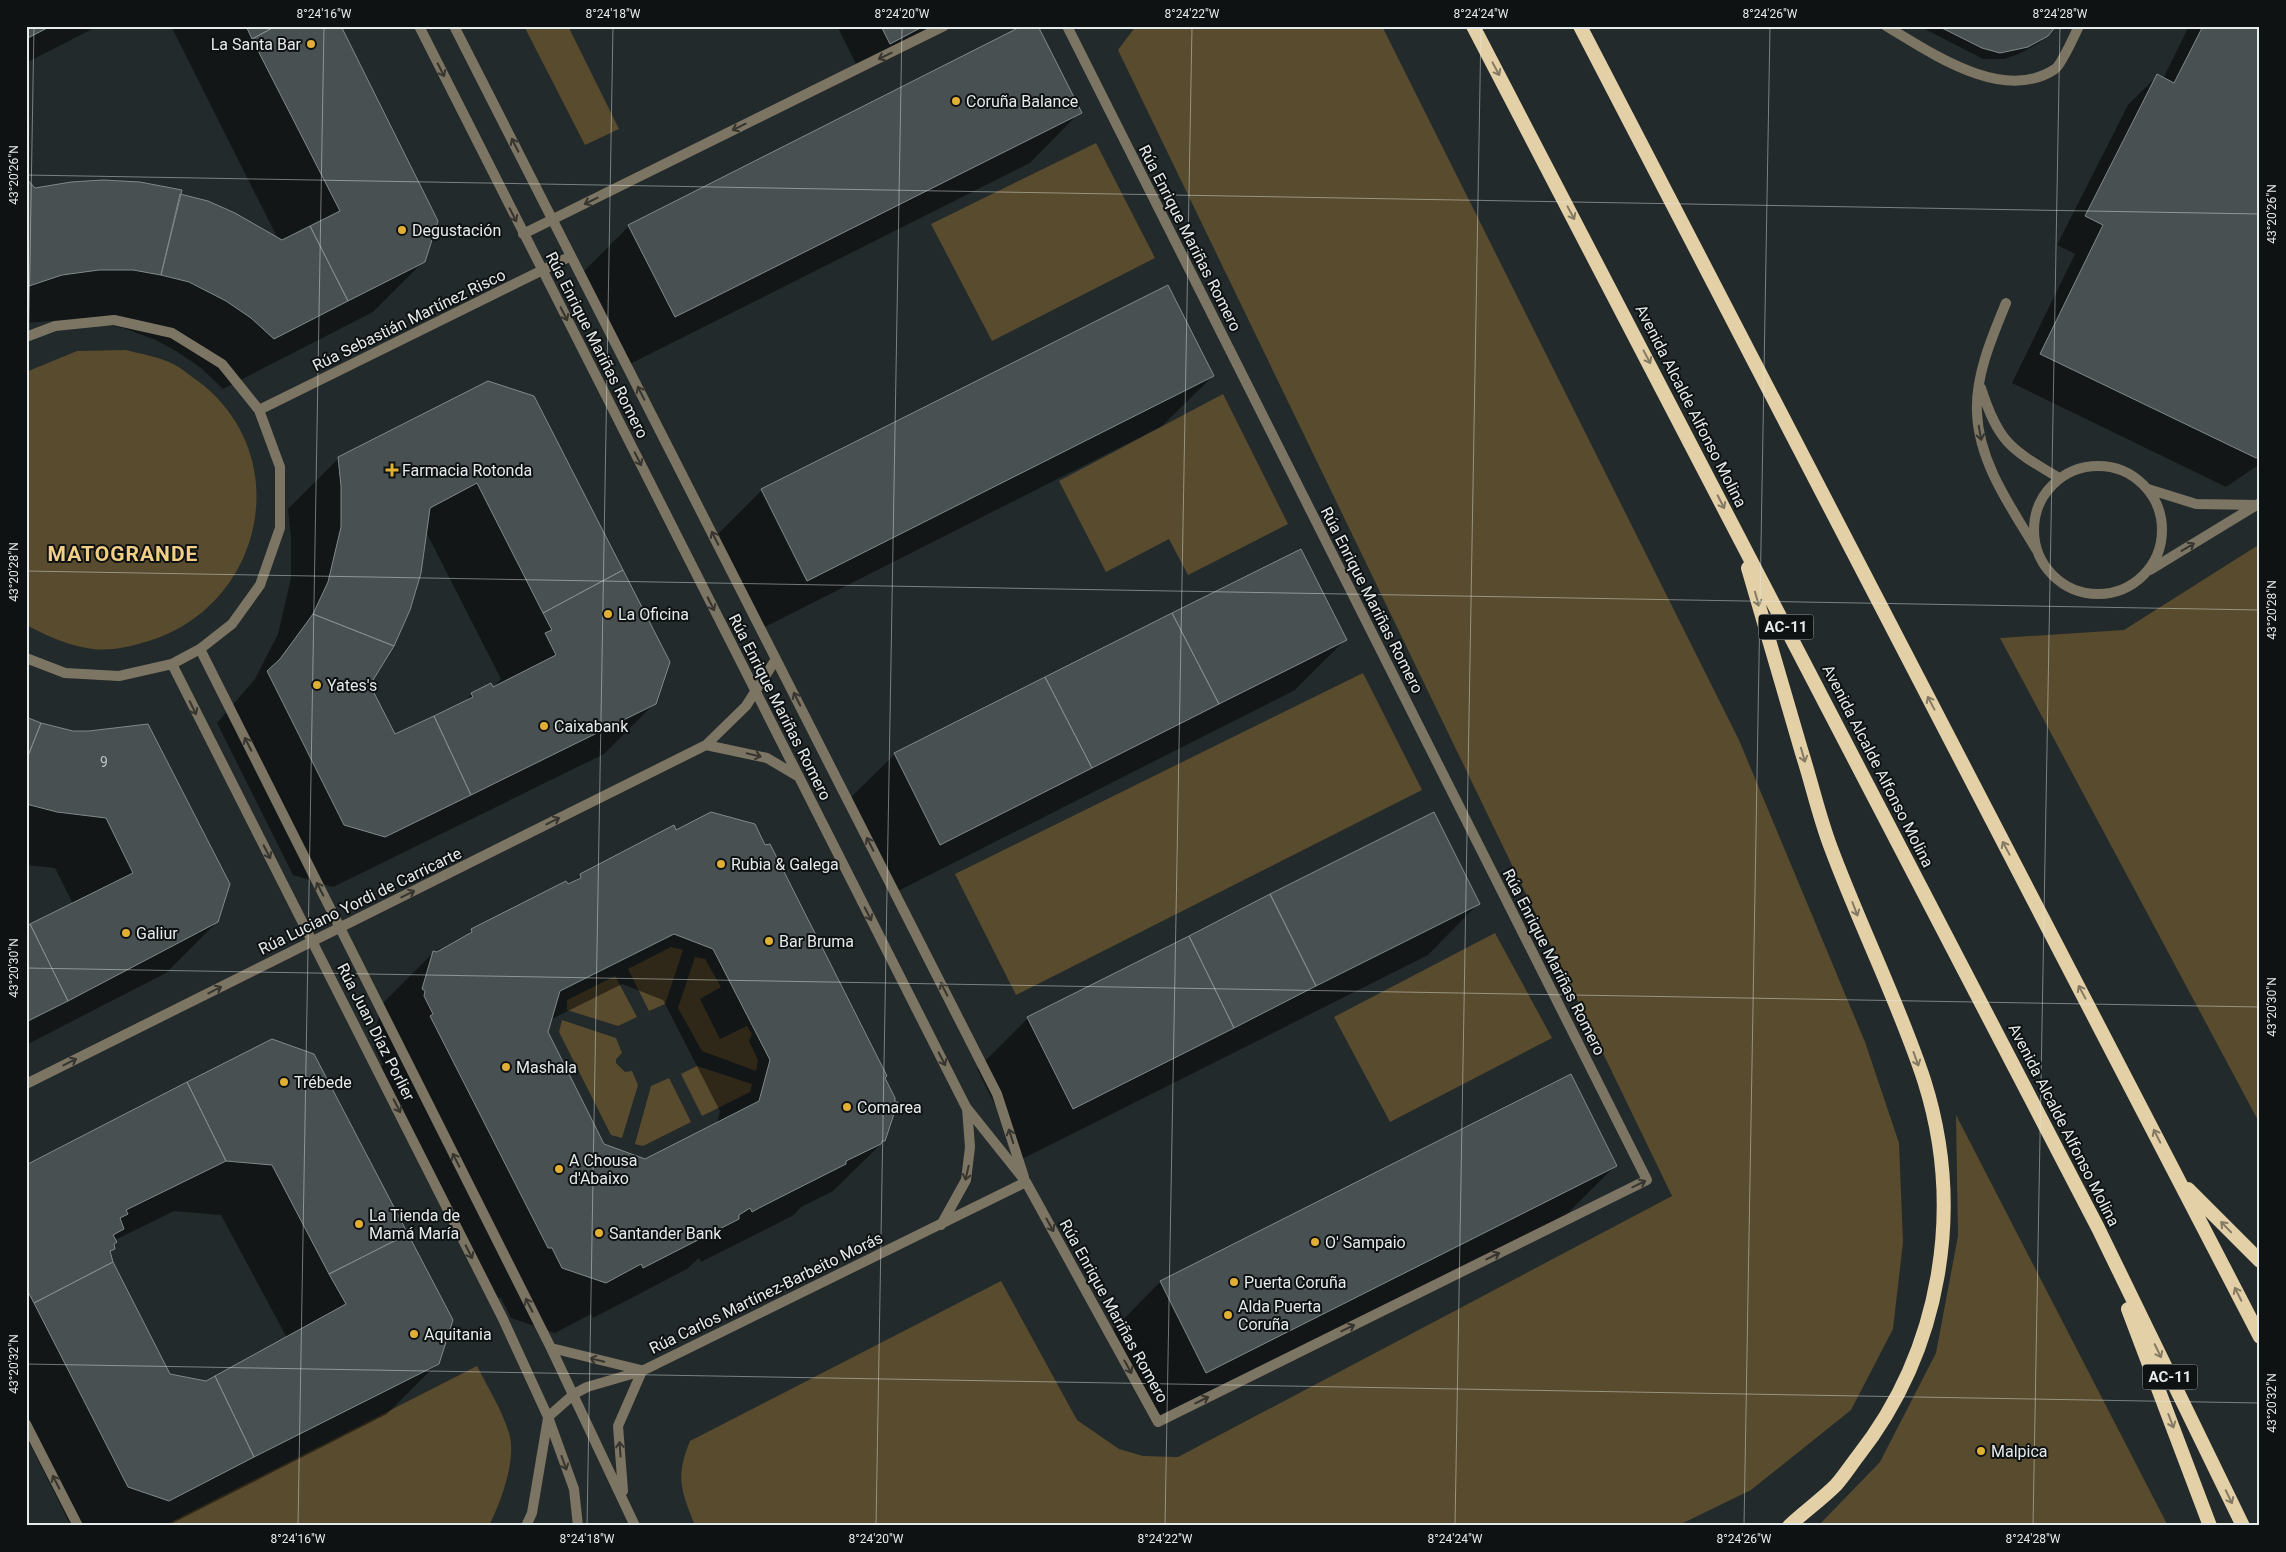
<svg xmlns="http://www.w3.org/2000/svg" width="2286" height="1552" font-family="Roboto,sans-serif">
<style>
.green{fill:#594b2d}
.shadow{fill:#0007;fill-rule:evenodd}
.building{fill:#485051;stroke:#808a8b;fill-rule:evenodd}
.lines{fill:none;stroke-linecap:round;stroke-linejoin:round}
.service{stroke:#7d7563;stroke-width:10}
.minor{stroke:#7d7563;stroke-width:10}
.trunk{stroke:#e4d0a6;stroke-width:14}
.oneway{stroke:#36352f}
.oneway2{stroke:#847a64}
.ticks{fill:none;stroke:#e5eaeb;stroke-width:1;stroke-opacity:0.45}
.poi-dot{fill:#e1af34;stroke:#0f1213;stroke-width:2}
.labels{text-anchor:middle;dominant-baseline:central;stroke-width:4;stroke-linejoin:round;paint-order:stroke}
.number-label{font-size:14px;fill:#bec4c4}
.shield{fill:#0f1213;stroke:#a5a9aa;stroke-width:1}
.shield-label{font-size:15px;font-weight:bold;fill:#e5eaeb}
.poi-label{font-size:16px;fill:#e5eaeb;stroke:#0f1213;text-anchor:start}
.street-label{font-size:16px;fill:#e5eaeb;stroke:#0f1213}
.district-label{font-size:21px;font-weight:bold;letter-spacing:1px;fill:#f2cf86;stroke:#0f1213}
.neatline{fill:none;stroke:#e5eaeb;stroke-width:2}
.ticks-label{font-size:12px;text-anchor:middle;fill:#e5eaeb}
</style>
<rect width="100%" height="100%" fill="#232a2b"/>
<path class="green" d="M524,26H568L619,129L585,145Z
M1136,26H1382L1739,740L1865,1042L1899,1143L1903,1242L1893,1329L1851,1410L1751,1490L1677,1526H695C681,1489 675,1478 690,1441L1001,1281L1077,1420L1119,1449L1143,1456L1178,1457L1672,1196L1118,50Z
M1096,143L1155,258L992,341L931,224Z
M126,350C141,354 160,357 173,364C182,368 190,376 198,381C298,456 263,609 145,642C129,647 110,651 93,649C68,646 48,636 26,625V372L77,351Z
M1223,394L1288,524L1188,575L1169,539L1106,572L1059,481Z
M2260,544V1124L2000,638L2124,630Z
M1363,673L1422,790L1016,995L955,874Z
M1495,933L1552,1038L1390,1122L1334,1017Z
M671,947L683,950L665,1004L649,1011L628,969Z
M695,957L705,959L721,987L700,999L720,1039L747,1026L752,1034L749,1041L758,1060L756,1071L702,1051L678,1008Z
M615,976L637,1017L618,1026L567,1010V1000Z
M562,1020L616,1038L622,1053L616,1059V1063L625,1072L632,1071L638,1085L622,1138L611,1135L559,1032Z
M697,1066L752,1084L750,1092L702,1116L681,1074Z
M669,1078L691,1122L643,1146L635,1144L651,1086Z
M1956,1115L2168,1526H1818L1880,1462L1936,1353L1958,1236Z
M477,1366C487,1386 503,1412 509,1433C517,1459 501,1502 489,1526H163Z"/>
<path class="shadow" d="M26,26H98L26,63Z
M171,26H340L424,261L373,312L223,389L201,368L176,351L156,340L123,328L90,321L65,320L26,323V180L35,190L179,195L278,239Z
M837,26H949L860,72Z
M1919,26H2054L2039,43L2019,54L2004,59H1983Z
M2189,26H2260V464L2226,487L2012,383L2075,254L2057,245L2128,105L2157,76L2163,79Z
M1080,112L1030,163L624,367L578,277L629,226Z
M1213,376L1162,426L757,631L711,541L762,490Z
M488,382L655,703L604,754L333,887L293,875L217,723L255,679L278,634L291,578V538L288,509L339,458ZM425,530L501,679L495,685L496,687L472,694L462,704L395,736L369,685L398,637L409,610Z
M1345,640L1295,690L890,895L844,804L895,754Z
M26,718L54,728L89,732L217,922L166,973L26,1045V927L73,904L55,868L26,865Z
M673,827L884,1078V1141L833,1191L801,1207L794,1215L701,1262L699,1258L687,1269L593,1318L591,1314L555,1333L511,1318L501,1298H498L380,1067L383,1065L374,1047L376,1041L372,1040L383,1003L434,952L438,954L463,939L472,930L572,884L581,875ZM622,984L663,1000L720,1111L717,1124L645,1160L603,1145L546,1032L550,1020Z
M1478,904L1428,955L1022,1159L977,1069L1028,1018Z
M273,1041L438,1363L387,1414L167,1526H71L26,1436V1167ZM174,1211L221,1215L287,1338L206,1382L169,1375L112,1263L109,1253L114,1248L115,1240Z
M1571,1075L1616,1165L1565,1216L1155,1422L1110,1333L1160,1282Z"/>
<path class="building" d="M26,26H51L26,39Z
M246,26H276L252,39Z
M276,26H341L438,221L425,262L348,301L310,226L340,211L252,39Z
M881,26H924L890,44Z
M1022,26H1038L1082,113L675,317L628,225Z
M1938,26H2056L2048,36L2028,47L2000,53L1982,48Z
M2203,26H2260V456L2256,458L2040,354L2103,225L2085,216L2157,74L2174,83Z
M26,178L35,188L71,182L103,180L140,182L182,190L161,275L133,270H99L62,275L26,287Z
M180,194L208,201L235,213L282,240L310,226L348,301L274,339L251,318L226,301L189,282L161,275Z
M1168,285L1214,376L807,581L761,489Z
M488,381L534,396L623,570L543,613L477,483L430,508L421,573L410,610L394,646L313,614L328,582L341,527V486L338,457Z
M1301,549L1347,640L1219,704L1172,613Z
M623,570L670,662L656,704L471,795L434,716L473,697L471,693L491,683L493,687L556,655L545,633L552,630L543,613Z
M1172,613L1219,704L1092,768L1045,677Z
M313,614L394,646L370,685L395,734L434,716L471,795L385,837L344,825L267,671L280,659Z
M1045,677L1092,768L940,845L894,753Z
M26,717L41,723L26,761Z
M41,723L73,731H89L148,724L230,884L218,922L68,1001L30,924L133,873L106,818L57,812L26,804V761Z
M711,812L755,824L765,845L770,844L887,1076L885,1078L895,1098V1102H898L885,1141H882L881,1144L846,1161V1164L759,1208L752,1212L750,1208L739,1215V1219L643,1268L641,1264L606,1283L562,1268L552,1248H548L430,1016L433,1014L424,996L425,991L422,989L433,951L437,952L472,932L471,929L566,881L568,884L581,878L580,874L674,825L676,830ZM674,934L713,949L770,1060L759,1101L645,1159L604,1144L548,1032L560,991Z
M1434,812L1480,904L1316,986L1270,894Z
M1270,894L1316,986L1234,1028L1189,936Z
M30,924L68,1001L26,1022V926Z
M1189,936L1234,1028L1073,1109L1027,1017Z
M272,1039L314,1054L408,1234L329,1274L272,1165L226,1161L187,1082Z
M1571,1074L1617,1166L1206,1373L1160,1281Z
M187,1082L226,1161L126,1210L128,1214L120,1218L124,1229L113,1235L117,1242L114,1244L115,1249L110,1251L113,1262L34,1303L26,1288V1165Z
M408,1234L453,1320L439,1364L254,1457L215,1376L346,1304L329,1274Z
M113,1262L170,1374L206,1381L215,1376L254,1457L169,1501L128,1487L34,1303Z"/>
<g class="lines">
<path class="service" d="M2006,303C1992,337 1975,376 1977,413C1979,463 2011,507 2036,549
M1981,388C1999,444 2011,449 2059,478"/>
<path class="minor" d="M419,26L966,1107L1026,1182L1158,1422L1647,1180L1067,26
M454,26L997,1094L1024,1177
M1886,26C1930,52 2003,104 2055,69C2062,64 2074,36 2079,26
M523,234L944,26
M26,337L55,326L114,320L172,333L222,364L259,410L280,467V528L260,585L232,624L200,649L172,664L119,676L65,673L26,658
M259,410L571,256
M2034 530a64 64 0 1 1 128 0a64 64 0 1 1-128 0Z
M2148,489L2196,504L2257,505
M2150,570L2260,503
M200,649L551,1348L635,1526
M172,664L503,1319L548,1417L574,1489L578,1526
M706,745L767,758L799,777
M26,1084L706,745L746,706L776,659
M941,1225L966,1180L970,1147L967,1108
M551,1348L641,1370
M548,1417L574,1394L587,1387L642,1371L1026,1182
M26,1424L78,1526
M623,1491L618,1426L642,1371
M526,1526L532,1513L548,1418"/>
<path class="trunk" d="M1473,26L2098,1228L2243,1526
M1580,26L2260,1337
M1748,568C1766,629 1784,691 1802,753C1812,784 1819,817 1831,848C1860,926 1898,1001 1924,1080C1965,1209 1941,1350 1858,1456C1851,1465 1844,1476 1836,1485C1822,1499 1804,1512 1789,1526
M2188,1189L2260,1261
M2128,1309L2210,1526"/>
</g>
<defs><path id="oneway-shaft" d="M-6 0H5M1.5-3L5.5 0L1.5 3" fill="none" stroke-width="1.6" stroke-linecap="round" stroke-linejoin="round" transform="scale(1.25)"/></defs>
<g class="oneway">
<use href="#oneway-shaft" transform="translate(885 56) rotate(154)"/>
<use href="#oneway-shaft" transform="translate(441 70) rotate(63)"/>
<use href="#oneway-shaft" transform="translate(739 127) rotate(154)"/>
<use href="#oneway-shaft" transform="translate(515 145) rotate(-117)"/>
<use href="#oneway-shaft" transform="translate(591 201) rotate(154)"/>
<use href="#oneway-shaft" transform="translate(513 215) rotate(63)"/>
<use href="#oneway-shaft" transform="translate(564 314) rotate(63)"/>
<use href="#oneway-shaft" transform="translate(641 393) rotate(-117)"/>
<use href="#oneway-shaft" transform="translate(1980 433) rotate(80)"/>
<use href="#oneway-shaft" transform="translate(638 459) rotate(63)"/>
<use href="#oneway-shaft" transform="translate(715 538) rotate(-117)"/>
<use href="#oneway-shaft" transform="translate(2188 547) rotate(-31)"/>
<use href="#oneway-shaft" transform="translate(711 604) rotate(63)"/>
<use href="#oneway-shaft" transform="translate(797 699) rotate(-117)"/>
<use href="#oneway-shaft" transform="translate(193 708) rotate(64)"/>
<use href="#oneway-shaft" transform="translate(248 744) rotate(-117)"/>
<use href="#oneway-shaft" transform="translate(754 755) rotate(13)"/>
<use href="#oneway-shaft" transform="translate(553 821) rotate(-27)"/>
<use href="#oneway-shaft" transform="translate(870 844) rotate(-117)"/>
<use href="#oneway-shaft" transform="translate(267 852) rotate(63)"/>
<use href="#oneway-shaft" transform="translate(320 889) rotate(-117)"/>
<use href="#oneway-shaft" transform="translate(408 894) rotate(-26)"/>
<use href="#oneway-shaft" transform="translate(868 914) rotate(63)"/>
<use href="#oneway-shaft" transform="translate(944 989) rotate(-117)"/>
<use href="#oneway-shaft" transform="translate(215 990) rotate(-27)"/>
<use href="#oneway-shaft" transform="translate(942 1059) rotate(63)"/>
<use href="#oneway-shaft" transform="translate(70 1062) rotate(-27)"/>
<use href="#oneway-shaft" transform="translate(397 1106) rotate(63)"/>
<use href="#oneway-shaft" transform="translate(1011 1136) rotate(-108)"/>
<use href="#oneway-shaft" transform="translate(456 1160) rotate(-117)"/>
<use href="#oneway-shaft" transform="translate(967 1173) rotate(103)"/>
<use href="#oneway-shaft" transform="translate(1639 1184) rotate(-26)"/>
<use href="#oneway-shaft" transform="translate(1050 1225) rotate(61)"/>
<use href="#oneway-shaft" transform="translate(469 1252) rotate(63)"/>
<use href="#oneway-shaft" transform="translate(1493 1256) rotate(-26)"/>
<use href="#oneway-shaft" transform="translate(529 1305) rotate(-117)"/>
<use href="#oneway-shaft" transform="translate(1348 1328) rotate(-26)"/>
<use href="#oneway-shaft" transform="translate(597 1360) rotate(-166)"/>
<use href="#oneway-shaft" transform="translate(1128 1367) rotate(61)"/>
<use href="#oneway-shaft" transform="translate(1202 1400) rotate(-26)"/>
<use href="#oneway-shaft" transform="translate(620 1449) rotate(-94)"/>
<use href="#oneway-shaft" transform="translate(564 1463) rotate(70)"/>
<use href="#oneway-shaft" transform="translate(56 1482) rotate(-117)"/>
</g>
<g class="oneway2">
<use href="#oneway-shaft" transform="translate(1496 69) rotate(62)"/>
<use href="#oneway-shaft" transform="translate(1571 213) rotate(62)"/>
<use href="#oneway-shaft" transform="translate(1647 357) rotate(62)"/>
<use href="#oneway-shaft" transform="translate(1721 502) rotate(63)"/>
<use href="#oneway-shaft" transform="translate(1757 599) rotate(74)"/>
<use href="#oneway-shaft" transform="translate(1931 703) rotate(-118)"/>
<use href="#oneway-shaft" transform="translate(1803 755) rotate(74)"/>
<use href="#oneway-shaft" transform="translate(2006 848) rotate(-118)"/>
<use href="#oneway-shaft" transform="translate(1855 909) rotate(69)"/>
<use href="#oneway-shaft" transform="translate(2082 992) rotate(-118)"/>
<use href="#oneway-shaft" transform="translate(1916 1059) rotate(70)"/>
<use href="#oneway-shaft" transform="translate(2157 1136) rotate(-117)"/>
<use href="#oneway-shaft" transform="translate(2226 1227) rotate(-134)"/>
<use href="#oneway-shaft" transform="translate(2238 1294) rotate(-117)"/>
<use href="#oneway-shaft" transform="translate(2158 1351) rotate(64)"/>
<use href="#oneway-shaft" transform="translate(2171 1421) rotate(69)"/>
<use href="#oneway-shaft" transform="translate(2229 1497) rotate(64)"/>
</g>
<path class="ticks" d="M26,175L2260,214M26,493L34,26M26,571L2260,610M26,968L2260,1007M26,1364L2260,1403M298,1526L324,26M587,1526L613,26M876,1526L902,26M1165,1526L1192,26M1455,1526L1481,26M1744,1526L1770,26M2033,1526L2060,26"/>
<g class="poi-dot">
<circle cx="311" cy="44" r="5"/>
<circle cx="956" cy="101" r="5"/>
<circle cx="402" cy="230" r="5"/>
<path d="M389.5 462.5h5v5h5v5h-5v5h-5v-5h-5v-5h5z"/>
<circle cx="608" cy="614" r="5"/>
<circle cx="317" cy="685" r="5"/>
<circle cx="544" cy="726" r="5"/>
<circle cx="721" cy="864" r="5"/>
<circle cx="126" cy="933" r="5"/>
<circle cx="769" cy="941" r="5"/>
<circle cx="506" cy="1067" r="5"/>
<circle cx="284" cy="1082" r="5"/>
<circle cx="847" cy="1107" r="5"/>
<circle cx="559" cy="1169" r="5"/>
<circle cx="359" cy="1224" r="5"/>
<circle cx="599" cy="1233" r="5"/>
<circle cx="1315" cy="1242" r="5"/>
<circle cx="1234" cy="1282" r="5"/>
<circle cx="1228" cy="1315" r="5"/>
<circle cx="414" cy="1334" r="5"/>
<circle cx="1981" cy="1451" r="5"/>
</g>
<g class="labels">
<g class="number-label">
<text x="104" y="762">9</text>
</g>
<g class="shield">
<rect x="1758.5" y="614.5" width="55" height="25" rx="4"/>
<rect x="2142.5" y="1364.5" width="55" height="25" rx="4"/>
</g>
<g class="shield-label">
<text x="1786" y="627">AC-11</text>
<text x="2170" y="1377">AC-11</text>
</g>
<g class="poi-label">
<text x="301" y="44" text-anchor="end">La Santa Bar</text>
<text x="966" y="101">Coruña Balance</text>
<text x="412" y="230">Degustación</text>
<text x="402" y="470">Farmacia Rotonda</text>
<text x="618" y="614">La Oficina</text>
<text x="327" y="685">Yates's</text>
<text x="554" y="726">Caixabank</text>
<text x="731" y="864">Rubia &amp; Galega</text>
<text x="136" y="933">Galiur</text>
<text x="779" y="941">Bar Bruma</text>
<text x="516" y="1067">Mashala</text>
<text x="294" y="1082">Trébede</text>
<text x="857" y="1107">Comarea</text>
<text x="569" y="1160">A Chousa<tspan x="569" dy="18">d'Abaixo</tspan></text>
<text x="369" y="1215">La Tienda de<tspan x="369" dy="18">Mamá María</tspan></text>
<text x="609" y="1233">Santander Bank</text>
<text x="1325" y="1242">O' Sampaio</text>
<text x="1244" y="1282">Puerta Coruña</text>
<text x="1238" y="1306">Alda Puerta<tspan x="1238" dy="18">Coruña</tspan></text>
<text x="424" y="1334">Aquitania</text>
<text x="1991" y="1451">Malpica</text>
</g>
<g class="street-label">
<text transform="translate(1190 238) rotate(63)">Rúa Enrique Mariñas Romero</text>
<text transform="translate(409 320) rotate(-26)">Rúa Sebastián Martínez Risco</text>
<text transform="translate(597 345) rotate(63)">Rúa Enrique Mariñas Romero</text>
<text transform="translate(1691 406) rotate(63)">Avenida Alcalde Alfonso Molina</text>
<text transform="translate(1372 600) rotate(63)">Rúa Enrique Mariñas Romero</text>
<text transform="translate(780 707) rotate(63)">Rúa Enrique Mariñas Romero</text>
<text transform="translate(1878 766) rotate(63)">Avenida Alcalde Alfonso Molina</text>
<text transform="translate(360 901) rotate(-26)">Rúa Luciano Yordi de Carricarte</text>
<text transform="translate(1554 962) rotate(63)">Rúa Enrique Mariñas Romero</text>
<text transform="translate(376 1032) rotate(63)">Rúa Juan Díaz Porlier</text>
<text transform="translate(2064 1125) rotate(63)">Avenida Alcalde Alfonso Molina</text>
<text transform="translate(766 1293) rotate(-26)">Rúa Carlos Martínez-Barbeito Morás</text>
<text transform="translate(1114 1311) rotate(61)">Rúa Enrique Mariñas Romero</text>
</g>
<g class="district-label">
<text x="123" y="554">MATOGRANDE</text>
</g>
</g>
<rect width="2286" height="1552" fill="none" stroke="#0f1213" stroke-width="55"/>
<rect x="28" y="28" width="2230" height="1496" class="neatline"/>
<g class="ticks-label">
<text x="324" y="18">8°24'16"W</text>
<text x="613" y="18">8°24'18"W</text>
<text x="902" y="18">8°24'20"W</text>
<text x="1192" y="18">8°24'22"W</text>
<text x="1481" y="18">8°24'24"W</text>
<text x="1770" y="18">8°24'26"W</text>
<text x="2060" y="18">8°24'28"W</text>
<text transform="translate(14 175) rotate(-90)" y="4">43°20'26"N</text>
<text transform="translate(2272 214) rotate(-90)" y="4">43°20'26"N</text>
<text transform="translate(14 572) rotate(-90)" y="4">43°20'28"N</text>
<text transform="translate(2272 610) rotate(-90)" y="4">43°20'28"N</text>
<text transform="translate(14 968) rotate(-90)" y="4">43°20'30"N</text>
<text transform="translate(2272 1007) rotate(-90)" y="4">43°20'30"N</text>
<text transform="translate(14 1364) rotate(-90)" y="4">43°20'32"N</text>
<text transform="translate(2272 1403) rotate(-90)" y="4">43°20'32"N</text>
<text x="298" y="1543">8°24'16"W</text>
<text x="587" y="1543">8°24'18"W</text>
<text x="876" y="1543">8°24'20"W</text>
<text x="1165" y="1543">8°24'22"W</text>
<text x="1455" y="1543">8°24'24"W</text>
<text x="1744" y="1543">8°24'26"W</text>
<text x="2033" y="1543">8°24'28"W</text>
</g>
</svg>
